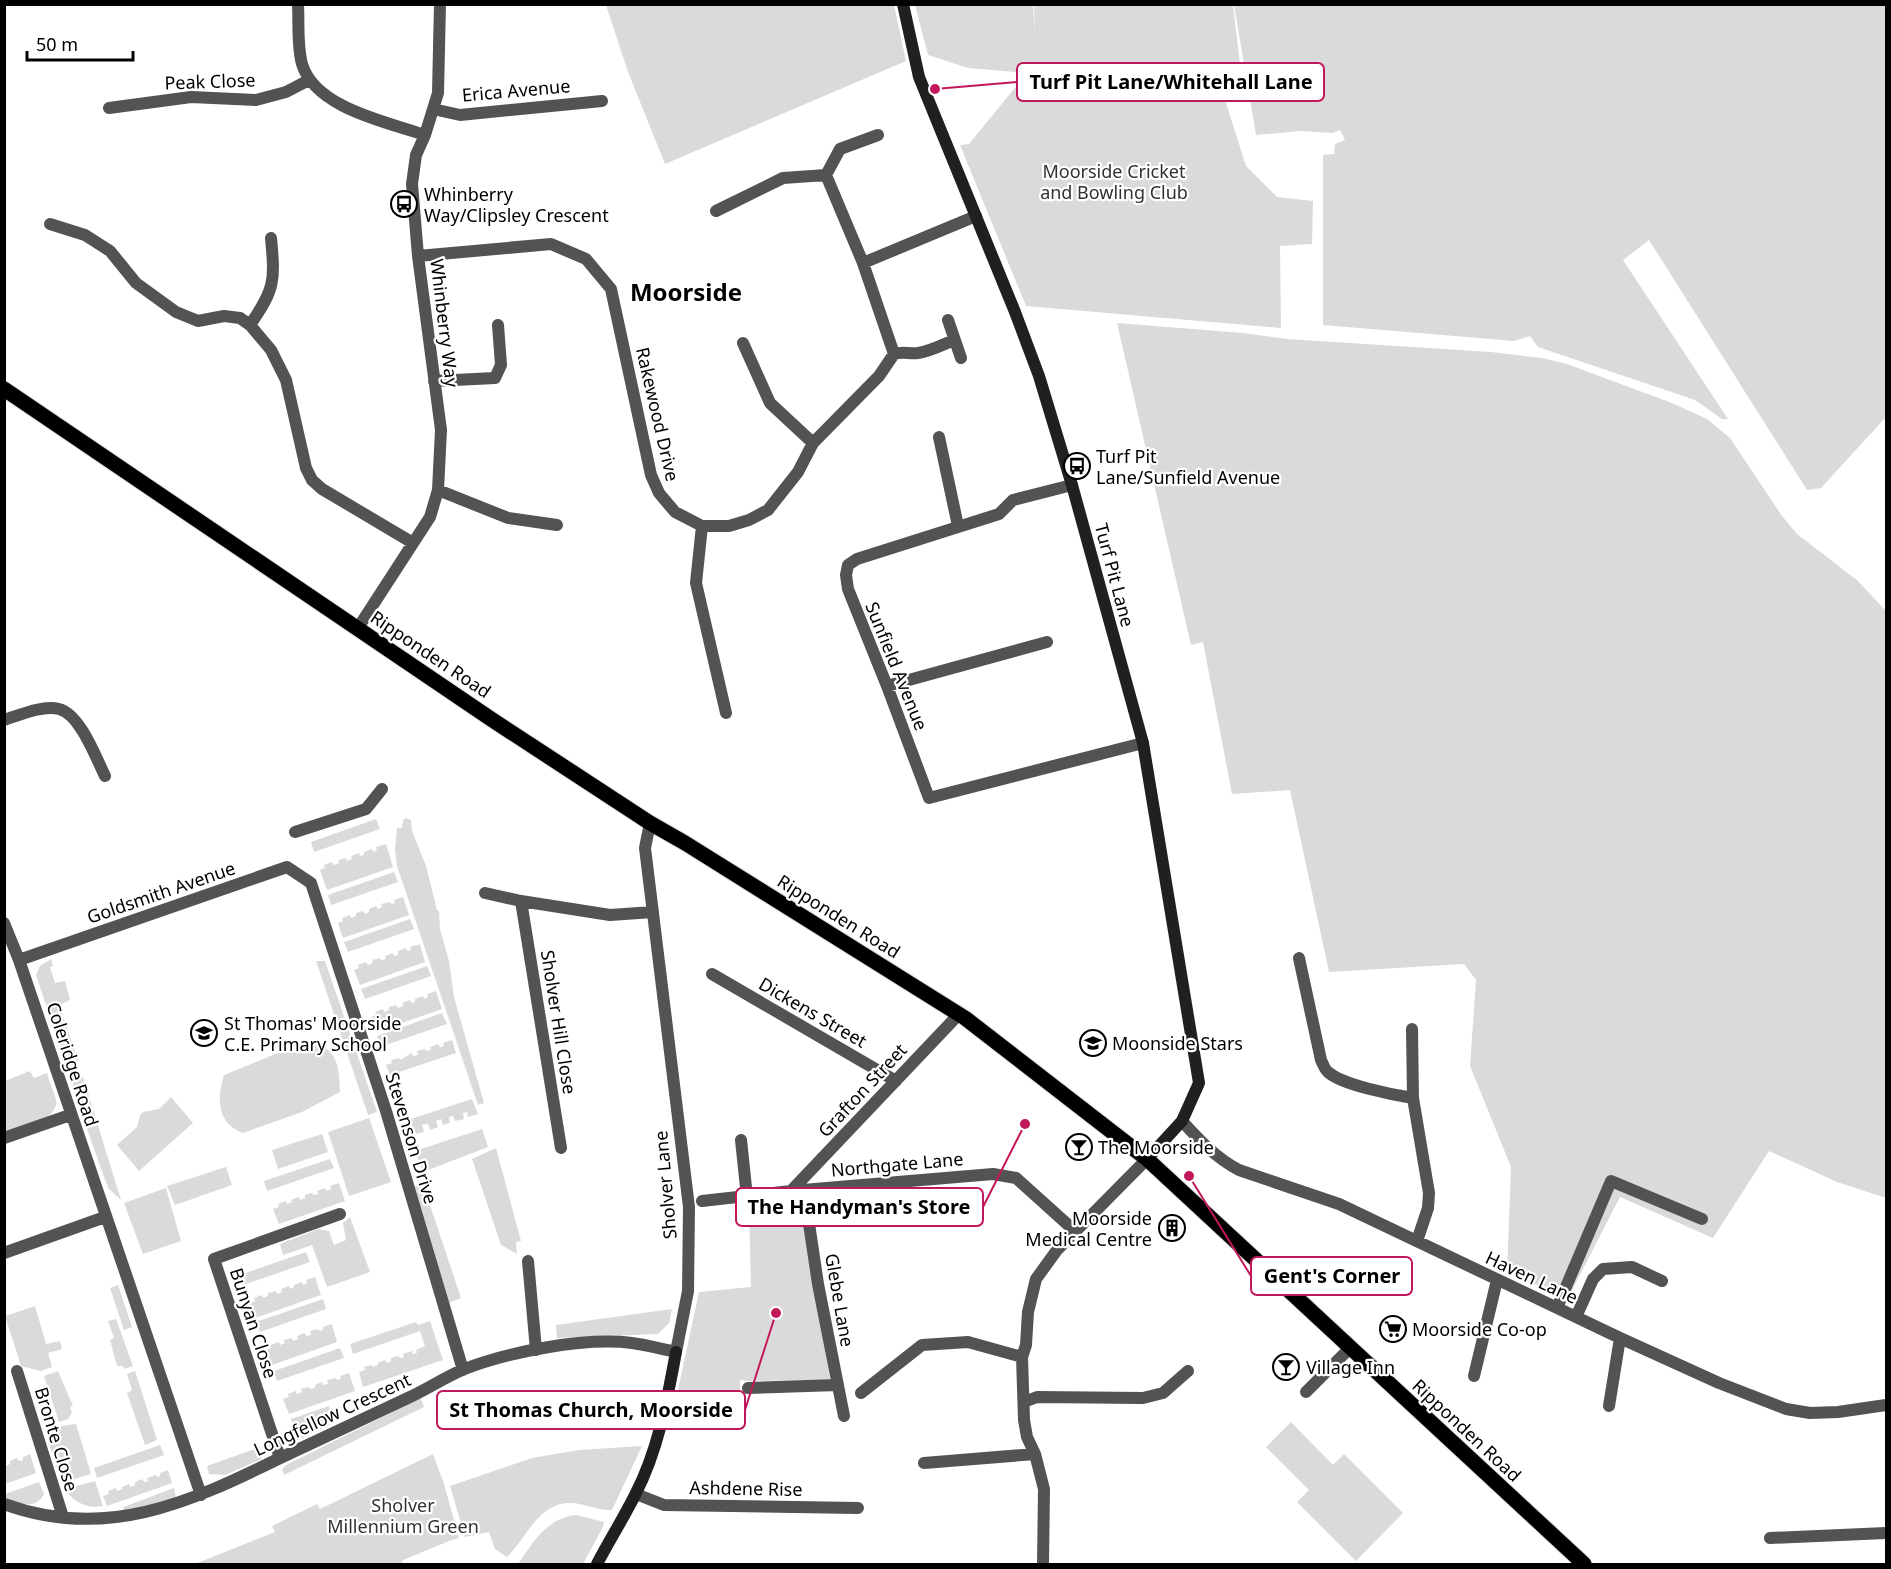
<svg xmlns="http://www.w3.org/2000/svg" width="1891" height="1569" font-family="'Noto Sans',sans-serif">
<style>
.green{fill:#dadada}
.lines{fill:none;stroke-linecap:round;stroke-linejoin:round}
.primary-casing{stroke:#dbdbdb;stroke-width:17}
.street{stroke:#535353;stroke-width:12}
.secondary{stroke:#202020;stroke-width:12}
.primary{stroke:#000;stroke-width:15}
.labels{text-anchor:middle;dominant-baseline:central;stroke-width:4.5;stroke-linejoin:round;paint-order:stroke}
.street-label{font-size:18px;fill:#000;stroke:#fff}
.park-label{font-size:18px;fill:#313131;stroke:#fff}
.poi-label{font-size:18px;fill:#000;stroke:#fff;text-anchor:start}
.district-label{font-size:24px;font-weight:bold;fill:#000;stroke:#fff}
.leader{fill:none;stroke:#c2185b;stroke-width:2}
.callout-dot{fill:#c2185b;stroke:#fff;stroke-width:2}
.callout{fill:#fff;stroke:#c2185b;stroke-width:2}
.callout-label{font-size:20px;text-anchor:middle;font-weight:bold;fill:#000}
</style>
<rect width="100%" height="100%" fill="#fff"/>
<path class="green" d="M606,5H894L906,61L665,164L628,72Z
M915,5H1033L1035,33L1034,5H1233L1242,81L1221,87L1246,166L1277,197L1313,201L1312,244L1280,246L1281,328L1026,306L960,145L969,144L1023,78L1015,72L968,68L928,55Z
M1234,5H1886V417L1821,488L1807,490L1649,240L1623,260L1728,419H1722L1695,400L1538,347L1530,336L1514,341L1323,325V155L1334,154L1335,144L1345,140L1340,130L1333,133L1301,131L1256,135Z
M1117,323L1243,333L1287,339L1491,352L1542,358L1567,364L1672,403L1707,419L1730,438L1782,516L1797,534L1858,581L1886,611V1198L1837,1182L1769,1151L1713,1238L1620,1197L1568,1298L1507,1273L1511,1167L1470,1066L1476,980L1464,964L1329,972L1290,790L1232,794L1203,642L1191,645Z
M406,818L411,820L412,831L426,866L437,910L439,911L440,929L449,961L454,997L484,1103L478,1105L397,866L395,850L397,828H402L403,820Z
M376,819L380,829L314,852L311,842Z
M386,844L393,867L327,890L320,870L325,868L324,865L332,862L334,865L339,863L338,860L346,858L347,861L352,859L351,856L359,853L360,856L364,855V852L372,849L373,852L377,850L376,847Z
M394,872L398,882L331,905L328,895Z
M403,897L409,915L343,938L338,923L343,921L342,918L350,915L351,918L356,916V913L363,911L365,914L369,912V909L376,906L378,909L382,907L381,904L390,902L391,904L395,903L394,900Z
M410,919L414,929L348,952L344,942Z
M420,944L425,962L360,985L354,970L359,968L358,965L366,962L368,965L373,963L372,960L380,958L381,960L386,959L385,956L393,953L394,956L398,955V951L406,948L407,951L411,950L410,947Z
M51,959L53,966L50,967L55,983L65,981L70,1000L59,1005L78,1060L72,1062L65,1060L63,1056L36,975L40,966Z
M316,961H325L377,1112L368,1115Z
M427,966L431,976L365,999L361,989Z
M436,991L442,1009L376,1032L371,1017L376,1015L375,1012L383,1009L384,1012L389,1010V1007L396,1005L398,1008L403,1006L402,1003L410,1000L411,1003L415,1002V999L423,996L424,999L428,997L427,994Z
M442,1013L447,1024L380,1047L377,1036Z
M452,1040L456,1053L390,1075L386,1065L392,1063L391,1060L399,1058L400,1060L412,1053L413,1056L418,1055L417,1051L425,1049L426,1051L431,1050L430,1047L438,1044L440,1047L444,1046L443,1043Z
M307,1041C338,1047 339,1065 340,1092L302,1112L243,1133C216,1123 217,1097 224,1075Z
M30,1071L34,1078L47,1073C49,1082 54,1091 56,1100C59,1121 20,1128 5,1133V1081Z
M83,1077L121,1200L108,1188L72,1087L74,1081Z
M171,1097L193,1123L139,1171L117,1145L137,1127L140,1115L143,1112L159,1109Z
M472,1099L478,1114L468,1117L467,1112L463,1113L464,1119L455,1121L453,1116L449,1117L450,1123L443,1125L441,1119L436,1121L438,1127L430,1130L428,1124L422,1125L424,1132L416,1134L414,1129L408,1130L405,1121Z
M369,1118L391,1182L349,1196L328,1132Z
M482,1129L488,1147L423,1172L415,1151Z
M322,1134L328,1152L278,1169L272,1150Z
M496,1148L521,1241L516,1242L517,1254L501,1245L472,1159Z
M330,1159L334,1168L267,1191L264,1181Z
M226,1167L232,1185L175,1205L167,1186Z
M339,1183L345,1201L279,1224L273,1209L279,1207L278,1204L286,1201L287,1204L292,1202L291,1200L299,1197L300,1200L305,1198V1195L312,1193L314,1195L318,1194L317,1191L325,1188L327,1191L331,1189L330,1186Z
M423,1184L461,1298L449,1303L415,1186Z
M166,1188L181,1241L143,1254L124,1203Z
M800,1200L830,1380L747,1381L740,1380V1422H671L699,1292L751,1287L749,1209Z
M350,1217L370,1272L327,1287L312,1245L283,1255L280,1244L318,1229L329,1231L334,1245L346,1240L343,1223Z
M306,1252L310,1262L243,1285L240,1275Z
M315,1277L321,1295L255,1318L250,1303L255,1301L254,1298L262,1295L263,1298L268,1296V1293L276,1291L277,1294L282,1292L281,1289L289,1286L290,1289L294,1287V1285L302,1282L303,1285L307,1283L306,1280Z
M118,1285L132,1327L124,1330L110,1288Z
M323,1299L326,1309L260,1332L256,1322Z
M35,1306L46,1344L60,1341L62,1349L48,1353L52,1367L41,1371L21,1366L5,1316Z
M672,1309L669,1323L658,1334L557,1338L556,1325Z
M116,1319L133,1366L124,1369L123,1366H117L110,1340L114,1338L108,1321Z
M430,1321L443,1360L363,1387L359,1372L365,1370L364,1367L372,1365L373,1367L378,1365V1363L385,1360L387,1363L391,1361V1358L398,1356L400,1358L404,1357L403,1354L412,1351L413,1354L417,1353L416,1350L425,1346L420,1331L353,1354L350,1344L416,1322L418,1325Z
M332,1324L337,1342L272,1365L266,1350L271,1348V1345L279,1342L280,1345L285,1343L284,1340L292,1338L293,1341L298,1339L297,1336L305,1333L306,1336L311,1335L310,1331L318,1329L320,1331L323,1330V1327Z
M340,1348L344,1358L277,1381L274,1371Z
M58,1371L73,1406L70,1407L72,1413L68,1419L59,1422L44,1376Z
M135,1371L157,1440L145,1445L127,1393L132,1390L127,1374Z
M349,1373L355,1391L289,1414L283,1399L289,1397L288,1394L296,1391L297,1394L302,1392L301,1389L309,1387L310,1389L315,1388V1385L322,1382L323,1385L328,1384L327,1380L336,1378L337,1380L341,1379L340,1376Z
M421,1398L424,1407L284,1475L282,1470L286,1465Z
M329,1406L333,1423L298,1440L291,1419Z
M1291,1422L1333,1465L1344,1454L1403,1513L1356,1561L1297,1502L1309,1490L1266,1447Z
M76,1424L91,1474L62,1483L48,1441V1432L54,1427Z
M160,1445L164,1455L97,1478L94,1468Z
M642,1446L612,1510C598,1511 584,1503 570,1503C538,1503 526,1539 507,1557L495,1549L489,1532L465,1537L450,1486L532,1458L579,1450Z
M260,1447L262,1459L225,1475L209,1474L207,1466Z
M30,1454L36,1473L5,1484V1463L6,1466L10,1464V1461L17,1458L19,1461L23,1460V1457Z
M433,1454L444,1484L459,1538L449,1541L403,1560L401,1564H195L275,1532L272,1526L317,1504L320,1509Z
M168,1470L172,1483L107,1506L103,1496L109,1494L108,1491L116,1488L117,1491L122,1489V1487L129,1484L131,1487L135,1485V1482L142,1479L144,1482L148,1481L147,1478L156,1475L157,1477L160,1476V1473Z
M95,1481L103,1506C86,1509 74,1502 65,1489Z
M39,1482L44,1494C35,1511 18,1503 5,1499V1494Z
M174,1488L176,1497L169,1502L124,1511L123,1507Z
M576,1515L604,1522L603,1527L583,1564H518C533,1542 547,1518 576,1515Z"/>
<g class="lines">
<defs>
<path id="primary" d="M4,389L491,719L650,823L685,843L965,1018L1147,1159L1584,1564"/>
</defs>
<use href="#primary" class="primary-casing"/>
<path class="street" d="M298,4C299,24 297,46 302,64C315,108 387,122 425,135
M109,108L191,97L256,100L286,92L309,80
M433,109L460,115L602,101
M826,175L840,149L878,135
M716,211L783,178L826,175
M50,224L85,235L110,251L136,283L176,312L198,321L224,316L240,318L250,325L271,350L286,380L306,468L312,480L322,489L413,543
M418,256L551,244L586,259L611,289L651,475L659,493L675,512L702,526H729L749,520L768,510L798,472L813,443L879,376L894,354L863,263L826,175
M863,263L976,216
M948,320L961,358
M250,325C275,289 275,281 271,238
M743,343L770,403L813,443
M894,354C903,351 909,354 918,353C931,351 942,345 954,340
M434,381L495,378L501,365L498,325
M939,437L958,526
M1072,485L1013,500L999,514L857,559L848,565L846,575L848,589L887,686L929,798L1143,743
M438,490L508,518L557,525
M702,526L696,583L726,713
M358,628L430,517L438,490L441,430L418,256L412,184L416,155L425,135L438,93L440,4
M887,686L1047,642
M4,720C20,715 42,705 59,709C80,714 96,758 105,776
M295,832L366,809L382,789
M485,893L521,901L610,915L653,912
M521,901L561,1148
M4,923L19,960L201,1495
M1299,958L1321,1060C1323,1064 1325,1070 1328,1072C1342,1085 1394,1095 1413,1098L1429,1193L1428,1208L1417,1241
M19,960L287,867L311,883L386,1111L463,1370
M712,974L896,1081
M1412,1029L1413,1098
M1182,1121C1199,1140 1216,1158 1239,1170L1339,1204L1620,1338L1719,1383L1786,1409L1810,1413L1838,1412L1886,1405
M4,1138L70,1115
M741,1140L747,1197
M804,1190L818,1284L844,1416
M791,1191L959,1014
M702,1201L791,1191L993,1174L1016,1178L1076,1232
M4,1253L105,1217
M528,1261L536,1350
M1557,1308L1611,1181L1702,1219
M1576,1317L1593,1279L1603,1269L1632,1267L1662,1281
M17,1371L63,1517
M1474,1376L1497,1280
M748,1388L838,1385
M1306,1392L1350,1348
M861,1393L922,1345L968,1342L1022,1357
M1024,1402L1037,1397L1143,1398L1163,1393L1188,1371
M1609,1406L1620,1338
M280,1458L214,1259L340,1214
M924,1463L1035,1454
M636,1494L664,1505L858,1508
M4,1504C105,1541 189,1503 278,1459C322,1438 366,1418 410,1397C427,1389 444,1378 462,1370C507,1352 584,1337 632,1343C647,1345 662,1349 676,1352L688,1291L689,1207L645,848L650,823
M1770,1538L1886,1533
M1043,1564L1044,1489L1035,1454L1027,1437L1024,1420L1022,1357L1026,1345L1028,1312L1036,1279L1057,1250L1147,1159"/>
<path class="secondary" d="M903,4L919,77L1015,312L1039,376L1072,485L1143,743L1199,1083L1182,1121L1147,1159
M597,1564C609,1541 623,1519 635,1495C658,1451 667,1401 676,1352"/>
<use href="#primary" class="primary"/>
</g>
<defs>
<symbol id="bus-ring" viewBox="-11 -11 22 22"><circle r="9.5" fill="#fff" stroke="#000" stroke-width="1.5"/><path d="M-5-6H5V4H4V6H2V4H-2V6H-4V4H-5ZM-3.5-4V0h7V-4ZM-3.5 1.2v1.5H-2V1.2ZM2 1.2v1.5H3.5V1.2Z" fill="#000"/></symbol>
<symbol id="school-ring" viewBox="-11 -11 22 22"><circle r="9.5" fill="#fff" stroke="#000" stroke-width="1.5"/><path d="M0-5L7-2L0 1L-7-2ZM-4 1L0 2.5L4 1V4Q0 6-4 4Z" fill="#000"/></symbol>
<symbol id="bar-ring" viewBox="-11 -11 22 22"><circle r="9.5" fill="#fff" stroke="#000" stroke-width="1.5"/><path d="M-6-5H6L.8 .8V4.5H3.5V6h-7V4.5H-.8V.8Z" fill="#000"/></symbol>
<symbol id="building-ring" viewBox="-11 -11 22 22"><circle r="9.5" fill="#fff" stroke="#000" stroke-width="1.5"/><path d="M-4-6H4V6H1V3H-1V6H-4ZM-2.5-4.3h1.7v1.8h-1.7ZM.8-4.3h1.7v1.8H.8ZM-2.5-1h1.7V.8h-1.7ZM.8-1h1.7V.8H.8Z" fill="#000"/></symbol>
<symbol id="supermarket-ring" viewBox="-11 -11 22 22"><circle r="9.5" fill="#fff" stroke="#000" stroke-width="1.5"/><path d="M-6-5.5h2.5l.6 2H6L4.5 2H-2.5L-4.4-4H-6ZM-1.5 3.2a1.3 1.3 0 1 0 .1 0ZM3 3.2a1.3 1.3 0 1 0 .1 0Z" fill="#000"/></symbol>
</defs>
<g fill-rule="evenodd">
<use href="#bus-ring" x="389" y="189" width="30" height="30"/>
<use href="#bus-ring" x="1062" y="451" width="30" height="30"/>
<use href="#school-ring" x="189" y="1018" width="30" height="30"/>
<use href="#school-ring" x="1078" y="1028" width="30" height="30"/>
<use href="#bar-ring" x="1064" y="1132" width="30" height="30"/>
<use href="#building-ring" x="1157" y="1213" width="30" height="30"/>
<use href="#supermarket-ring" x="1378" y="1314" width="30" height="30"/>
<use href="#bar-ring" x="1271" y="1352" width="30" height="30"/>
</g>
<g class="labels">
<g class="street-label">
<text transform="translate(210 81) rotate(-2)">Peak Close</text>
<text transform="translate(516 90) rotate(-5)">Erica Avenue</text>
<text transform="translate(445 323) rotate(83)">Whinberry Way</text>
<text transform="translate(658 414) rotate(77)">Rakewood Drive</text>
<text transform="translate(1115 575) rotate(75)">Turf Pit Lane</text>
<text transform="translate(431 654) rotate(34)">Ripponden Road</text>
<text transform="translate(897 666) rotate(68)">Sunfield Avenue</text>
<text transform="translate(161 892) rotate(-19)">Goldsmith Avenue</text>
<text transform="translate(839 916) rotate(32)">Ripponden Road</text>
<text transform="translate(813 1012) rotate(30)">Dickens Street</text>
<text transform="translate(559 1022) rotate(81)">Sholver Hill Close</text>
<text transform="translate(73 1064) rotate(72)">Coleridge Road</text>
<text transform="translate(862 1090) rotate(-47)">Grafton Street</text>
<text transform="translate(412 1138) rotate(73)">Stevenson Drive</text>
<text transform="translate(897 1164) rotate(-5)">Northgate Lane</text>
<text transform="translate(665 1185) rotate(-95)">Sholver Lane</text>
<text transform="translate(1532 1277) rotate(25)">Haven Lane</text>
<text transform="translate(840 1300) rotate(80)">Glebe Lane</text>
<text transform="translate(254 1323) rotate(72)">Bunyan Close</text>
<text transform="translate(332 1414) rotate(-25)">Longfellow Crescent</text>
<text transform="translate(1467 1430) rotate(43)">Ripponden Road</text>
<text transform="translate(57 1439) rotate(73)">Bronte Close</text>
<text transform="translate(746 1488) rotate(1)">Ashdene Rise</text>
</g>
<g class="park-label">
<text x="1114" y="171">Moorside Cricket<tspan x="1114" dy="21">and Bowling Club</tspan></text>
<text x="403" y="1505">Sholver<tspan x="403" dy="21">Millennium Green</tspan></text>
</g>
<g class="poi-label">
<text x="424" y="194">Whinberry<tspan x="424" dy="21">Way/Clipsley Crescent</tspan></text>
<text x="1096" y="456">Turf Pit<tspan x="1096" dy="21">Lane/Sunfield Avenue</tspan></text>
<text x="224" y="1023">St Thomas' Moorside<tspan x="224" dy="21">C.E. Primary School</tspan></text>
<text x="1112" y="1043">Moonside Stars</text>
<text x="1098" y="1147">The Moorside</text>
<text x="1152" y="1218" text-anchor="end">Moorside<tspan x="1152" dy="21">Medical Centre</tspan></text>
<text x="1412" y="1329">Moorside Co-op</text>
<text x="1306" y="1367">Village Inn</text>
</g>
<g class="district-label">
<text x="686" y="291">Moorside</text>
</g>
</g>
<path class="leader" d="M935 89L1017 82M1025 1124L983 1207M1189 1176L1251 1276M776 1313L745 1410"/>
<g class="callout-dot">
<circle cx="935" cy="89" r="6"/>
<circle cx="1025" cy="1124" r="6"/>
<circle cx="1189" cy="1176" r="6"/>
<circle cx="776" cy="1313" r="6"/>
</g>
<g class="callout">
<rect x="1017" y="63" width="307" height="38" rx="6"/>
<rect x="736" y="1188" width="247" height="38" rx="6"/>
<rect x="1251" y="1257" width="161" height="38" rx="6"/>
<rect x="437" y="1391" width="308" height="38" rx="6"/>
</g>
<g class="callout-label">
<text x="1171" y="89">Turf Pit Lane/Whitehall Lane</text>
<text x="859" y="1214">The Handyman's Store</text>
<text x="1332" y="1283">Gent's Corner</text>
<text x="591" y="1417">St Thomas Church, Moorside</text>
</g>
<rect width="1891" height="1569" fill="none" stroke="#000000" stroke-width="12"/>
<path d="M27 51v9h106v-9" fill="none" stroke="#000000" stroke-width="3"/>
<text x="36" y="51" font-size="18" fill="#000000" stroke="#ffffff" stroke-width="4.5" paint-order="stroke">50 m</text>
</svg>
